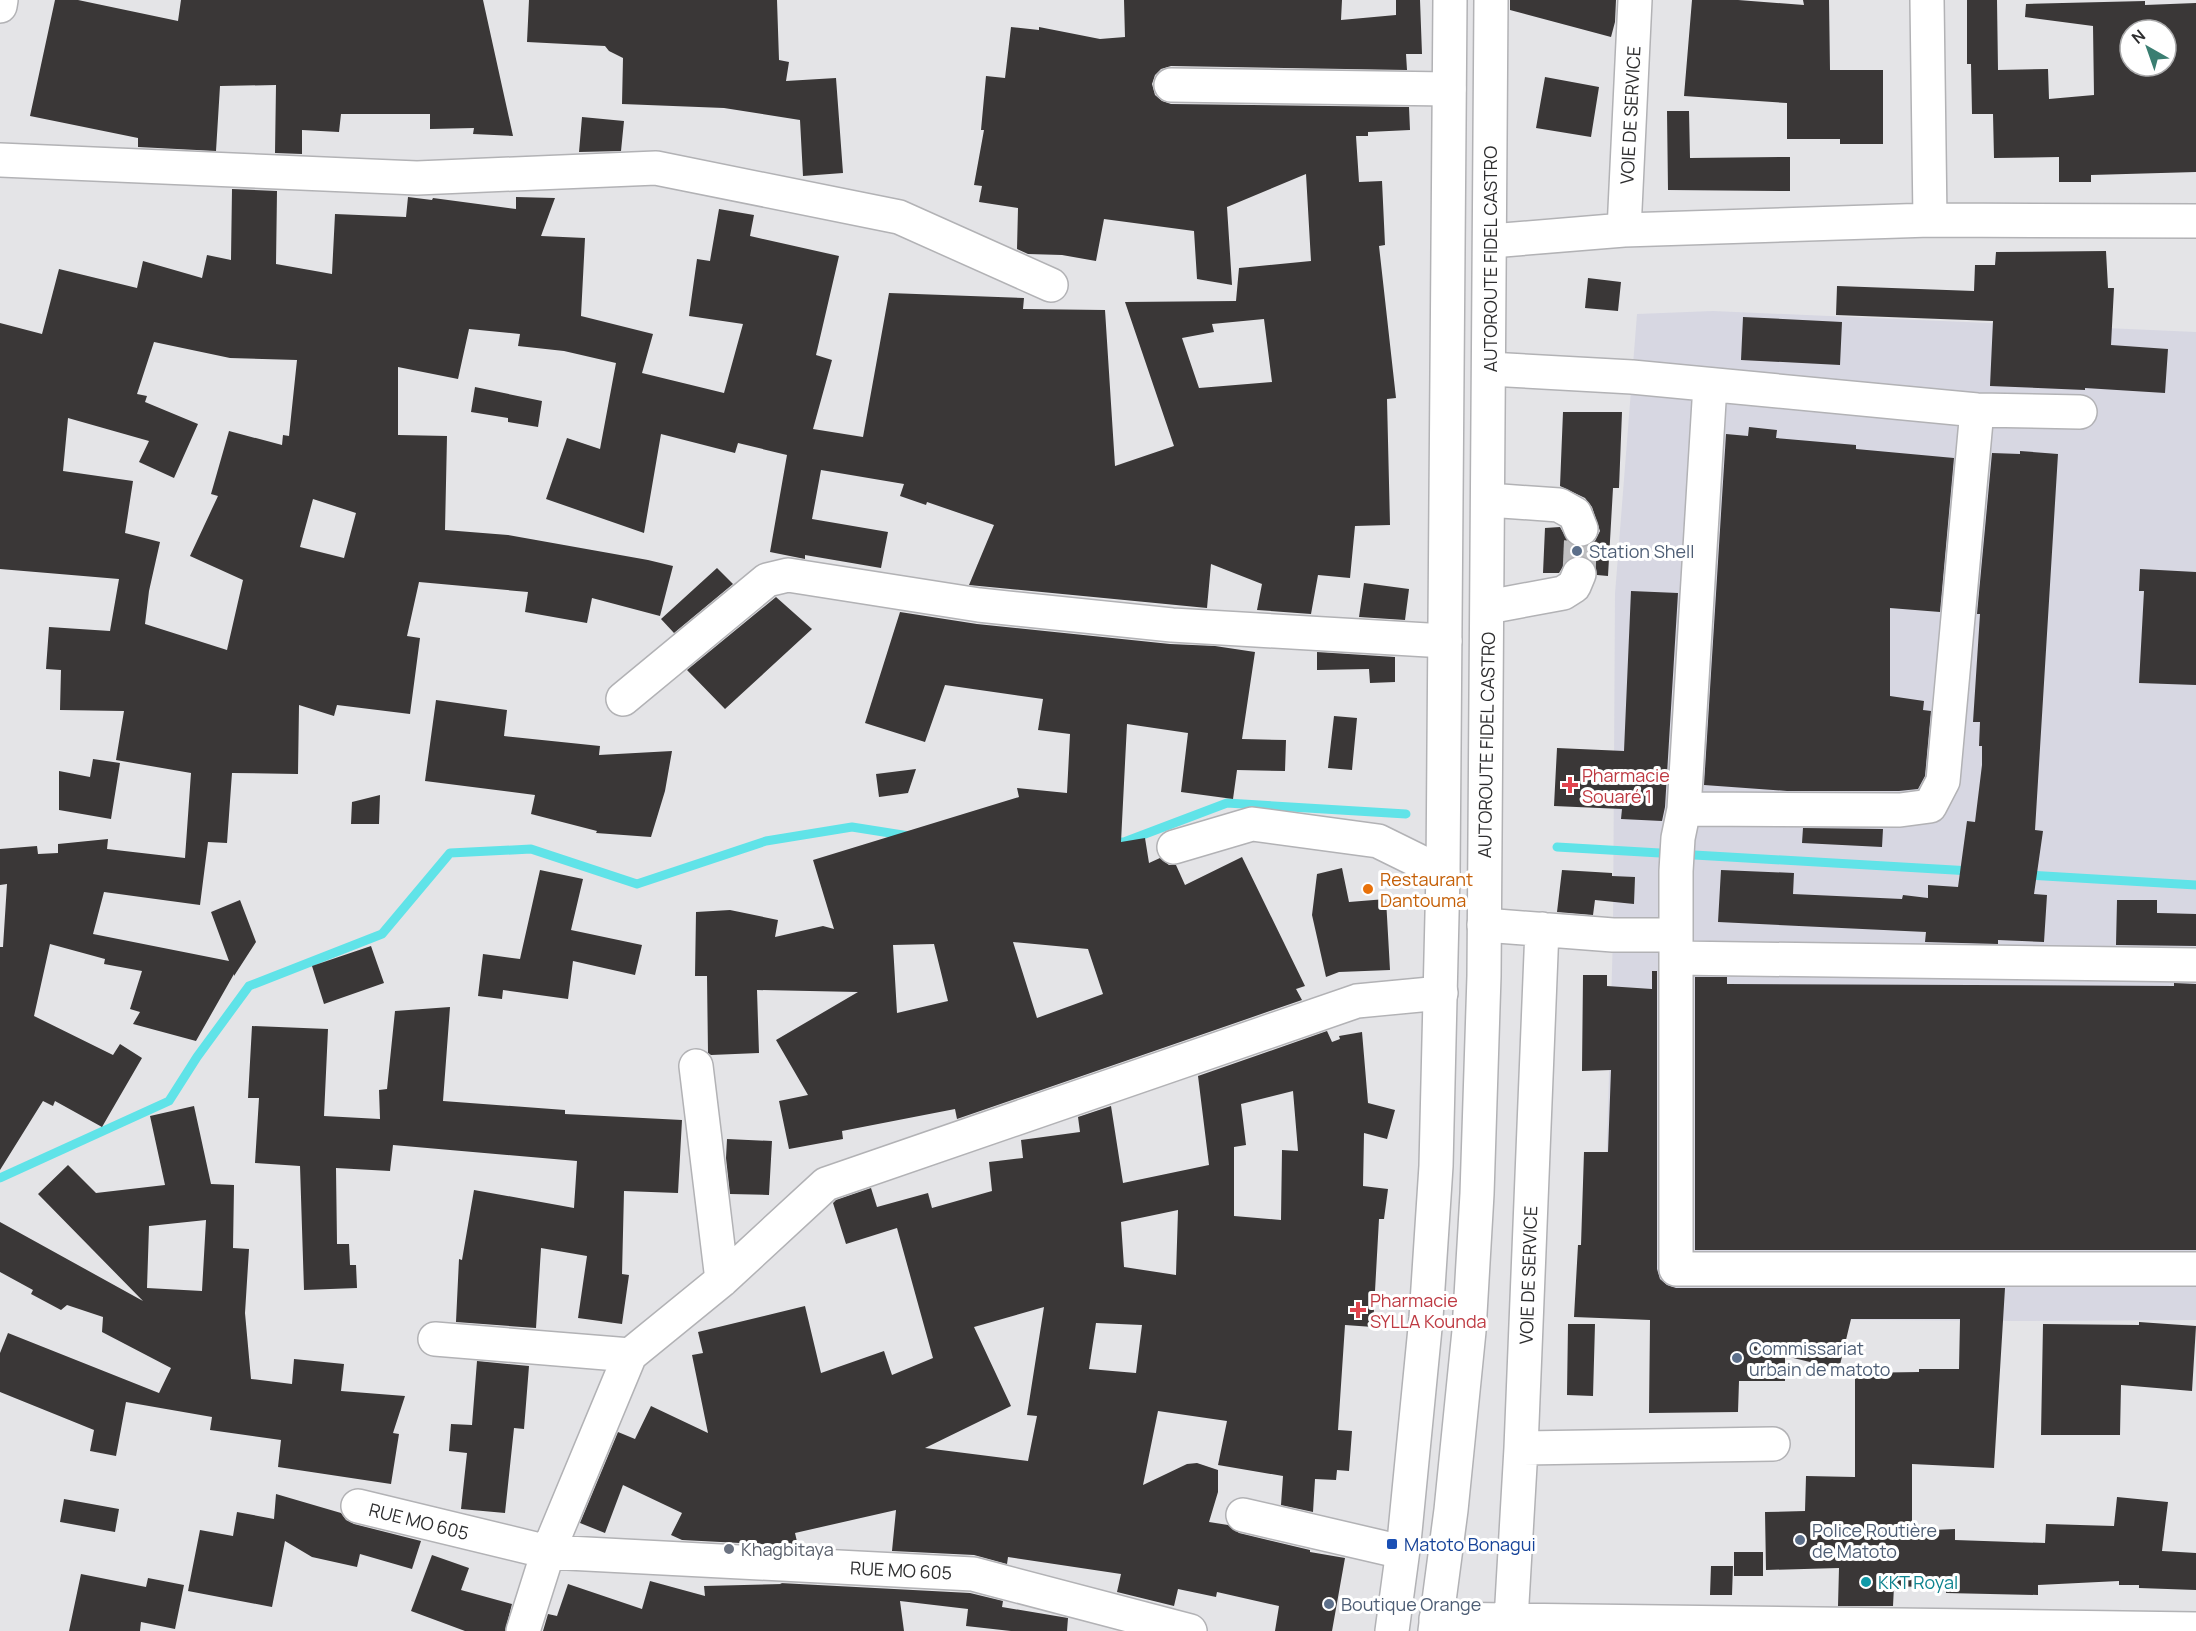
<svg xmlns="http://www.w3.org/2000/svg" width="2196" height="1631" font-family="Manrope,sans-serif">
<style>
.built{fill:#d7d7e2}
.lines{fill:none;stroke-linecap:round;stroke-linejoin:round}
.stream{stroke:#60e3e8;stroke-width:9}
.building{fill:#3a3737;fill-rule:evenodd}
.minor-tunnel{stroke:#c0c0c2;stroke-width:33;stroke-dasharray:33 16;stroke-linecap:butt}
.minor-casing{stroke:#b2b2b5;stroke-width:36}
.highway-casing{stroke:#b2b2b5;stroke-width:36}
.minor{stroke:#fff;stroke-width:33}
.highway{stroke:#fff;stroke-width:33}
.service-dot{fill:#5c6f8a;stroke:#fff;stroke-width:2}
.health-dot{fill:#e0444e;stroke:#fff;stroke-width:2}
.food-dot{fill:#e8710a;stroke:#fff;stroke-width:2}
.transit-dot{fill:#1a4fb4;stroke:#fff;stroke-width:2}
.worship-dot{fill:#6b7280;stroke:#fff;stroke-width:2}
.culture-dot{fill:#0f9aa8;stroke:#fff;stroke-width:2}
.labels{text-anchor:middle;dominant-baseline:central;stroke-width:6;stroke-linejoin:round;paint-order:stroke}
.street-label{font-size:18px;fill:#2e2e2f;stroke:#fff}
.service-label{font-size:18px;fill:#4e5e75;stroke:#fff;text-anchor:start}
.health-label{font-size:18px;fill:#be3a42;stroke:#fff;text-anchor:start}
.food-label{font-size:18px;fill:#c56008;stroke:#fff;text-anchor:start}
.transit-label{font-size:18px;fill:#164399;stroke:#fff;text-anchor:start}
.worship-label{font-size:18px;fill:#5b616d;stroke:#fff;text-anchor:start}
.culture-label{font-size:18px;fill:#0d838f;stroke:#fff;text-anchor:start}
</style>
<rect width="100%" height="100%" fill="#e4e4e7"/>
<path class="built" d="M1713,311L2196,332V1320L2015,1321L1602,1318L1613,935L1615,594L1637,314Z"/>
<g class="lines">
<path class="stream" d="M1115,842H1124L1227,803L1406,814
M1557,847L1971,871
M2026,875L2196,885
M0,1178L169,1101L197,1057L249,986L382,934L450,853L531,849L637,884L766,841L852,827L909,836"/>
</g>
<path class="building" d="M55,0H78L178,21L181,0H483L513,136L473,134L474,128L430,129V114H341L339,132L302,130V154L275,153L276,85L220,86L216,151L138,147V138L30,116Z
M529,0H777L779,60L789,62L786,81L836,78L843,173L803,176L800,120L724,108L622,104L623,58L609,51L605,46L527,42Z
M1124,0H1342L1341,20L1396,15V0H1420L1422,54H1406L1407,70L1171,66L1161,69L1155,75L1152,84L1155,95L1162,101L1171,104L1409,107L1410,130L1368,132V136H1356L1359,182L1382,181L1385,245L1379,246L1396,398L1387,399L1390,525L1355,526L1350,578L1318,575L1311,614L1257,610L1262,584L1211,564L1207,608L969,585L994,525L927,502L926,505L900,496L904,484L821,470L812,519L888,532L881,568L805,555V559L770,552L787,455L738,443L735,453L661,434L644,533L546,499L567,438L600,449L616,363L564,351L518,346L520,334L469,329L458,379L398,367V435L447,436L445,530L508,535L648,560L673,566L660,616L592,598L587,623L525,612L528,592L419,582L407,636L420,638L410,714L337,705L334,716L299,705L298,774L232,773L227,843L208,842L200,905L104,892L93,934L229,961L211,912L240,900L256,942L234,976V974L196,1041L133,1024L140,1012L130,1009L142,971L104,964L105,959L50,944L34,1016L113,1055L120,1044L142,1058L102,1127L55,1101L53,1106L43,1101L0,1170V947H3L7,884L0,885V849L37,846L38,854L58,853V844L108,839L107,849L185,858L191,773L116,760L124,711L60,710L61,670L46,669L49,627L110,631L119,579L0,569V323L42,334L59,269L137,288L143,261L202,278L207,255L231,260L232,189L277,191L276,264L332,274L335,214L406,217L408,197L432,200L433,198L516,209V197L555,198L541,236L585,238L581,316L653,334L642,373L724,393L743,324L689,316L697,259L710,261L719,209L754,215L750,236L839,256L816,355L832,360L813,429L863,437L889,293L1024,298L1023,309L1105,310L1115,466L1174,446L1125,302L1236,301L1239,268L1311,261L1306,174L1227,207L1232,285L1197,279L1194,231L1104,219L1096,261L1062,255L1028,254L1017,249L1018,208L979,202L982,186L974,185L984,130H981L986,76L1005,78L1011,27L1039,30V27L1100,39L1125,37ZM1264,319L1272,382L1199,388L1182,338L1214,332L1212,324ZM154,342L230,358L297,360L289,436L283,435L282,445L229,431L211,494L218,496L190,556L243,580L227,650L145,624L149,591L160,542L125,533L133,481L63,471L68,418L149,441L139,462L174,478L198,424L145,402L147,396L137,394ZM313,499L356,513L344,558L300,547Z
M1510,0H1616L1615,22L1611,37L1510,10Z
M1692,0H1738L1804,5L1803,0H1829L1830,70H1883V144H1840V139H1787V103L1684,96Z
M1967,0H1997L1998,70L2048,69L2049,99L2094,95L2093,26L2025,17L2026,4L2145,1V5L2196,3V172L2091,175V182H2059V157L1994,158L1993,114H1972L1971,64H1967ZM2130,30H2166V66H2130Z
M1545,77L1599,87L1591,137L1536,128Z
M1667,111H1689L1690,158L1790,157V191L1668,190Z
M582,117L624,121L621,151L579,152Z
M2106,251L2108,288H2114L2111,345L2168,349L2165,393L2085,388V390L1990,386L1993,321L1836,315L1837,286L1974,291L1975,265H1995L1996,252Z
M1588,278L1621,282L1618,311L1585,308Z
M1743,317L1842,322L1840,365L1741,360Z
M475,387L542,401L538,427L508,422V418L471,412Z
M1563,412H1622L1619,488H1613L1608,576L1597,575L1593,562L1587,557L1577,555L1567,560L1559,573H1543L1545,528L1560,527L1569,543L1579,548L1587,547L1595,541L1600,531L1592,507L1585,498L1560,486Z
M1749,427L1777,430L1776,438L1856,445V449L1954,458L1940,612L1890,608V696L1924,701L1923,710L1931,711L1925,776L1918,789L1899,791H1787L1704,785L1726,434L1748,436Z
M2020,451L2058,454L2035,830L2043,831L2034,894L2047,895L2044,942L1998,940V944L1925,942L1926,932L1718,922L1721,870L1794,873L1793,894L1902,899L1903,895L1928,898V885L1958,887L1967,821L1975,822L1982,765V746H1979L1980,722H1973L1980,614H1977L1992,453L2020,454Z
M717,568L733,584L674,633L661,619Z
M2140,569L2196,572V685L2139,683L2144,591H2139Z
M1364,583L1409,589L1405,620L1359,617Z
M1631,591L1678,593L1665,807L1662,821L1621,819L1622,809L1554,806L1557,748L1624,751Z
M776,597L812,629L725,709L687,670Z
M900,612L977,624L1170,644L1215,646L1255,652L1242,739L1286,740L1285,771L1237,770L1233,799L1181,792L1188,733L1127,724L1121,842L1145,838L1149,863L1160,858L1169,865H1176L1185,885L1242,857L1305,986L1296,989L1302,1000L957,1119L955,1109L842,1131L843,1139L789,1149L779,1101L808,1095L776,1040L858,992L757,990L759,1053L711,1055L708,1053L707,976H695L696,912L730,910L778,920L775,937L823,926L834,929L813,860L1019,797L1017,788L1067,793L1070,734L1038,730L1043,699L945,685L925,742L865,723ZM1013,942L1088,949L1103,994L1037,1018ZM934,944L948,1001L897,1013L893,945Z
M1317,652L1395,657V682L1370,683L1369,669L1317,670Z
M436,700L507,710L504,736L600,746L599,755L672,751L665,791L651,837L596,833L597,831L531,814L535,795L425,781Z
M1334,716L1357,718L1352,770L1328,768Z
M93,759L120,763L111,819L59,810V771L90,777Z
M916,769L908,793L879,797L876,774Z
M380,795L379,824H351L352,802Z
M1803,828L1883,829L1882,847L1802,843Z
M1342,868L1349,902L1386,899L1390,970L1339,972L1326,977L1312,915L1317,874Z
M540,870L583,879L571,930L642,945L635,975L573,961L568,999L503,990L502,999L478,996L483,954L520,959Z
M1562,870L1612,873V876L1635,877L1634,904L1595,900L1593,915L1557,912Z
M2117,900H2157V913L2196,914V946L2116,945Z
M371,946L384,983L324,1004L312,966Z
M1652,971H1657V1269L1660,1279L1667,1285L1676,1288H2005L1994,1468L1912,1464V1531L1955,1529V1540L2045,1543L2046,1524L2114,1526L2117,1497L2168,1502L2162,1551L2196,1553V1590L2139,1588V1585H2119V1581L2038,1585V1595L1946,1593V1588L1894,1586L1893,1606H1838L1839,1568L1766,1570L1765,1512L1805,1511L1806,1476L1855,1477V1373L1919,1372V1369H1959L1960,1319H1851L1839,1369L1785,1356V1381H1739L1738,1412L1649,1413L1650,1320L1574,1317L1578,1245H1581L1584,1152H1608L1611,1070L1582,1071L1583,975H1607V986L1652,989Z
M1695,977H1727V984L2174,986V983L2196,984V1250H1695Z
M450,1007L443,1101L565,1110V1114L682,1120L678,1193L624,1191L622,1274L629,1275L622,1324L578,1318L587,1256L541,1248L536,1328L456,1322L459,1259L462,1260L474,1190L574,1208L577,1161L393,1145L390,1171L336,1168L337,1244H349L350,1265H356L357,1288L304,1290L300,1166L255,1163L259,1098H248L252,1026L328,1029L324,1116L380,1119L379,1090L387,1089L395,1011Z
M1327,1031L1332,1042L1340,1039L1339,1036L1362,1032L1368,1103L1395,1110L1387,1139L1364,1133L1363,1186L1388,1189L1384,1219H1379L1373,1327L1345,1325L1338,1430L1352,1431L1349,1471L1337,1470L1336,1480L1315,1479L1313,1512L1281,1505L1283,1476L1218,1465L1227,1421L1158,1411L1143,1485L1187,1464L1197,1463L1218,1470V1492L1209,1522L1228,1525L1239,1533L1310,1550V1552L1345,1558L1332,1631H1275L1279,1606L1217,1592L1216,1597L1178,1589L1174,1606L1117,1592L1121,1574L1008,1557L1007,1564L974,1555L892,1551L896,1510L795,1533L798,1546L682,1540L671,1535L682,1513L623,1485L605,1533L580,1523L618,1432L635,1439L651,1406L708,1433L692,1355L703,1353L698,1332L805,1306L821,1373L884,1351L892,1375L933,1358L897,1228L846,1244L833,1203L836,1200L871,1188L877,1207L928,1193L932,1208L992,1191L989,1162L1023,1158L1021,1140L1080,1132L1078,1117L1111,1106L1123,1183L1209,1165L1198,1076ZM1293,1091L1298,1151L1282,1150L1281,1220L1234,1216V1147L1246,1145L1241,1104ZM1178,1210L1176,1275L1124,1267L1121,1222ZM1044,1307L1027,1415L1037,1416L1028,1461L925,1448L1011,1406L974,1327ZM1096,1323L1142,1325L1136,1373L1089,1369Z
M194,1106L211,1184L234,1185L233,1248L249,1249L245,1313L251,1379L292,1384L294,1359L344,1364L341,1391L405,1396L393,1433L399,1434L391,1484L278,1467L281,1440L210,1430L212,1417L126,1402L116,1456L90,1451L94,1430L0,1392V1353L8,1333L159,1393L171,1368L102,1332L103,1317L67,1305L61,1310L31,1294L33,1290L0,1272V1222L143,1301L38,1194L68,1165L96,1193L165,1185L150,1116ZM206,1220L202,1291L147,1288L149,1226Z
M727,1139L772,1141L769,1195L730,1194L726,1158Z
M2139,1322L2196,1326L2192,1391L2121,1385L2120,1435H2041L2043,1324L2139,1325Z
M1568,1324H1595L1593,1396L1567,1395Z
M477,1361L529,1366L524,1429L514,1428L505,1513L461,1509L467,1453L449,1451L451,1424L472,1425Z
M276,1494L341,1513L346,1520L354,1524L421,1541L412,1569L360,1554L357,1567L312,1557L285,1541L272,1607L188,1591L200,1530L233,1536L237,1512L274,1519Z
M64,1499L119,1509L115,1532L60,1522Z
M1734,1552H1763V1576H1734Z
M432,1555L469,1568L461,1590L512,1604L505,1631H465L411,1611Z
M1711,1566H1733L1732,1595H1710Z
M81,1574L146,1587L148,1578L184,1585L175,1629L141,1622L140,1631H69Z
M650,1581L705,1596L704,1586L782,1584L780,1583L970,1593L1003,1601L1002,1607L1068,1618L1067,1631H1011L966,1626L968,1609L900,1601L904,1631H543L548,1614L557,1616L568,1584L642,1609Z"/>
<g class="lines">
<path class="minor-tunnel" d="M1579,574L1581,529"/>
<defs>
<path id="minor" d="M1927,0L1930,220
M0,6L1,0
M1171,85L1449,89
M0,160L417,178L656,168L899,217L1051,285
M1624,230L1635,0
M1491,241L1624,230L1930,220L2196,221
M1489,369L1632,377L1977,410L2080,412
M1710,385L1684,809L1678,838L1676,871V1269H2196
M1488,500L1559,505L1575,514L1581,529
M1488,607L1563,593L1574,586L1579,574
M623,699L767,580L788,575L979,605L1172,625L1445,641
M1684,809L1900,810L1930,806L1943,781L1977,410
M1174,847L1252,824L1378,841L1443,873
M1484,925L1613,935H1676
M1676,958L2196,965
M696,1066L722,1280
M435,1339L630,1355
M1521,1448L1773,1444
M358,1506L548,1552L973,1574L1190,1631
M1243,1515L1402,1552
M1436,1619L2196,1629
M1511,1620L1521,1448L1542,929
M523,1631L548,1552L630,1355L722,1280L826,1184L1357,1001L1441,993"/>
<path id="highway" d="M1392,1631L1404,1542L1426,1318L1436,1166L1443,873L1450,0
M1435,1631L1451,1510L1469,1331L1477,1194L1484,976L1491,0"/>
</defs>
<use href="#minor" class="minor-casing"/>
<use href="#highway" class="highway-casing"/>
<use href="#minor" class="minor"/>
<use href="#highway" class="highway"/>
</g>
<g class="service-dot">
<circle cx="1577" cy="551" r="6"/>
<circle cx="1737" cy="1358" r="6"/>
<circle cx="1800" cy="1540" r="6"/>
<circle cx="1329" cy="1604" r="6"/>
</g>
<g class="health-dot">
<path d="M1567 776h6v6h6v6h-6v6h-6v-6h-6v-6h6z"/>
<path d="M1355 1301h6v6h6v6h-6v6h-6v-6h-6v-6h6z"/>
</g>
<circle class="food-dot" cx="1368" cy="889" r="6"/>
<rect class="transit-dot" x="1386" y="1538" width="12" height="12" rx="3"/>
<circle class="worship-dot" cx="729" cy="1549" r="6"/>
<circle class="culture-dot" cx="1866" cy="1582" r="6"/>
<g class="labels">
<g class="street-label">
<text transform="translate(1630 115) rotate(-87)">VOIE DE SERVICE</text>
<text transform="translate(1490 259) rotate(-90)">AUTOROUTE FIDEL CASTRO</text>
<text transform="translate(1486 745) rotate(-89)">AUTOROUTE FIDEL CASTRO</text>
<text transform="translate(1528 1275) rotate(-88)">VOIE DE SERVICE</text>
<text transform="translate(419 1521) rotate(14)">RUE MO 605</text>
<text transform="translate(901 1570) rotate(3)">RUE MO 605</text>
</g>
<g class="service-label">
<text x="1589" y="551">Station Shell</text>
<text x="1749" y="1348">Commissariat<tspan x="1749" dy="21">urbain de matoto</tspan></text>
<text x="1812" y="1530">Police Routière<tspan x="1812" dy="21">de Matoto</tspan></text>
<text x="1341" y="1604">Boutique Orange</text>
</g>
<g class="health-label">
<text x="1582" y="775">Pharmacie<tspan x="1582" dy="21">Souaré 1</tspan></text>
<text x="1370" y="1300">Pharmacie<tspan x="1370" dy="21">SYLLA Kounda</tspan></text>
</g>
<g class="food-label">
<text x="1380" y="879">Restaurant<tspan x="1380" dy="21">Dantouma</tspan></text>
</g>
<g class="transit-label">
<text x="1404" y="1544">Matoto Bonagui</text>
</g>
<g class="worship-label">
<text x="741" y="1549">Khagbitaya</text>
</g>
<g class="culture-label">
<text x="1878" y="1582">KKT Royal</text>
</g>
</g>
<g transform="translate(2148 48) rotate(320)"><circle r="28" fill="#ffffff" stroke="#ababac" stroke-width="1.5"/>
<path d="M0-4.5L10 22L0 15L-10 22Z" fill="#3a7e71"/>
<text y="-9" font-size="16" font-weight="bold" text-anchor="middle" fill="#2e2e2f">N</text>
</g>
</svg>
